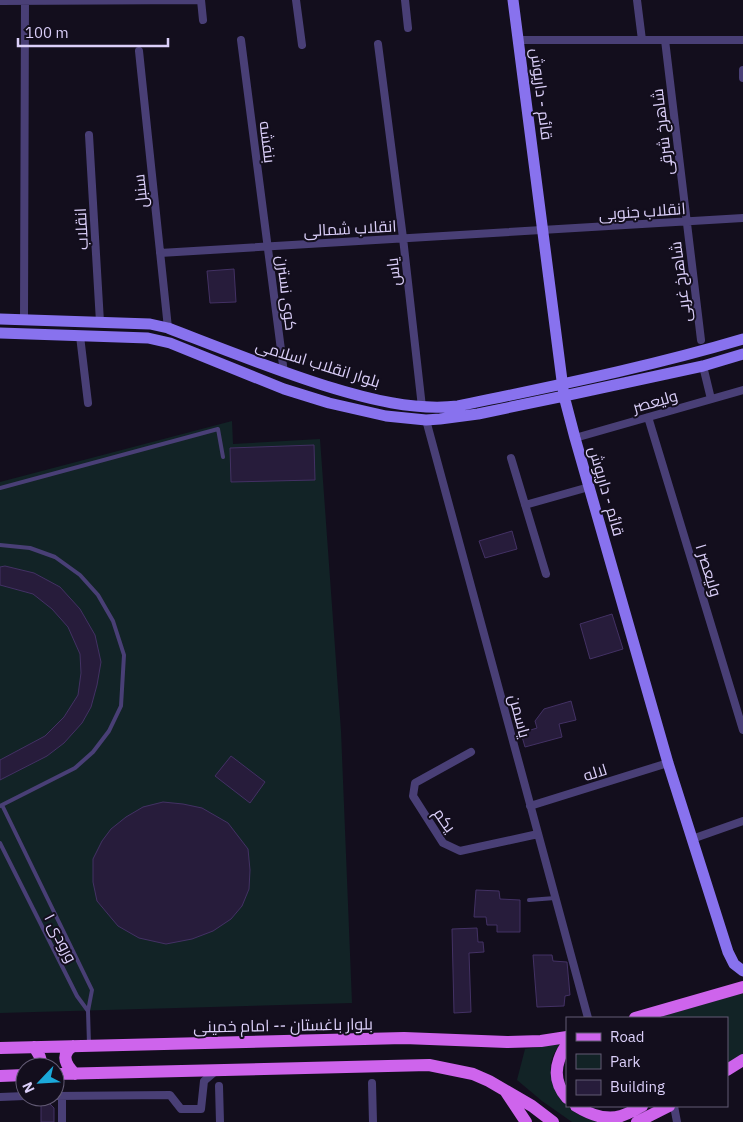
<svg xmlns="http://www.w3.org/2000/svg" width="743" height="1122" font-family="'IBM Plex Sans',Cairo,sans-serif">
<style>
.green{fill:#122326}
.building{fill:#271c3b;stroke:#433164}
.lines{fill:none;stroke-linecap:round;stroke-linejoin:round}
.service{stroke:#493f76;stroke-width:4}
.minor{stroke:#493f76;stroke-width:8}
.secondary{stroke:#8872ee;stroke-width:11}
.primary{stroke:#ce64ec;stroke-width:12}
.labels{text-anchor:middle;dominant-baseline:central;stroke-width:4;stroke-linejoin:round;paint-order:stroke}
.street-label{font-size:16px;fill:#dbcff9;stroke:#130e1d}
</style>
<rect width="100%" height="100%" fill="#130e1d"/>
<path class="green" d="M232,421L233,444L320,439L341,731L352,1003L0,1013V482Z
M743,993V1054L727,1063V1018H656Z
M560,1044C548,1060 548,1071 557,1088C561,1099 566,1106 576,1113C584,1119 596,1121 606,1122H572L542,1101L517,1080L525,1049Z"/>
<path class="building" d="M234,269L236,302L210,303L207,271Z
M314,445L315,480L231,482L230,448Z
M512,531L517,549L485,558L479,541Z
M5,566L34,573L60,587L80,609L95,635L101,662L97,685L91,707L82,723L64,743L47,756L0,780V760L45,736L64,717L78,695L81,673L80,654L68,627L52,609L33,594L0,585V567Z
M612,614L623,649L590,659L580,624Z
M571,701L576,720L559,724L562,737L525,747L521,733L537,728L535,721L544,709Z
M231,756L265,782L250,803L215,776Z
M163,802L183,804L202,808L228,823L248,849L250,870L249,889L242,906L231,919L213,931L192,939L166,944L139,938L118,926L97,901L93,882V859L102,841L111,829L126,817L143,807Z
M476,890L499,891L500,899L520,900V932H497V925H487L486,917H474Z
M477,928L478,942H483L484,952L469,953L471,1012L454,1013L452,929Z
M533,955H552L553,961L567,962L570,995L565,996L564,1006L537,1007Z
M41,1103H49L54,1108V1122H41Z"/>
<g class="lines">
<path class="service" d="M0,488L218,429L223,457
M0,545L30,548L55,557L80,575L98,595L113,621L124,655L121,706L109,731L93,752L75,768L0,806
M2,805L92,990L88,1011L89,1044
M0,843L77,996L88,1011
M529,900L555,898"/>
<path class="minor" d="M201,0L203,20
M296,0L302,45
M405,0L408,28
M637,0L642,40
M0,1L201,0
M241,40L284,373
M518,40H743
M665,40L701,340
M378,44L403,238L422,407
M139,51L168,328
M743,70V78
M89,135L100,322
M160,253L743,218
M24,319L25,0
M80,336L88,403
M703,366L711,399
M648,417L743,730
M426,420L588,1018
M575,438L743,390
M511,458L546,574
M525,505L589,487
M471,752L415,783L413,796L443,843L460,851L538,834
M530,806L668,763
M692,839L743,821
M372,1083L373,1122
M219,1086L220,1122
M55,1096L170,1095L181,1109H201L204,1081L217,1070
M62,1096V1122
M0,1097L25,1096
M674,1106L677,1122"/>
<path class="secondary" d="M513,0L564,396L575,438L668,763L728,952L734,964L743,971
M0,319L150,324L168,328C220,348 272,369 326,386C368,399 414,411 458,406C553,386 649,367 743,339
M0,333L148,338L170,343L284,389L329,403L386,416L426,420L440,419L478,414L564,396L703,366L743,354"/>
<path class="primary" d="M635,1018L743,987
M567,1045C563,1049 561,1054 559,1060C554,1074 557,1086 567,1098
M73,1046C71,1048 68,1049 67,1052C62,1060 69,1068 75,1074
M34,1047C39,1054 42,1059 41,1067
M0,1048L404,1038L507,1042L541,1041L567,1037
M727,1070L743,1060
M55,1074L429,1065L473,1074L489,1081L532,1106L553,1122
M0,1076L25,1075
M506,1092L526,1122
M576,1106C589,1114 605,1121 621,1116C628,1114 636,1109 642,1106
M637,1122L669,1106"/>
</g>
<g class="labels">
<g class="street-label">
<text transform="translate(542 94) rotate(83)">قائم - داریوش</text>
<text transform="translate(662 132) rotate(-97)">شاهرخ شرقی</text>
<text transform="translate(268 142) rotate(83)">بنفشه</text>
<text transform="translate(140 191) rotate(-96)">سنبل</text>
<text transform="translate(642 211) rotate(-4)">انقلاب جنوبی</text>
<text transform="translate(350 228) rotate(-3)">انقلاب شمالی</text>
<text transform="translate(81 229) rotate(-93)">انقلاب</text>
<text transform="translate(393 272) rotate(-96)">یاس</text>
<text transform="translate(680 282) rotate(-97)">شاهرخ غربی</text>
<text transform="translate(287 293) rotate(83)">کوی نسترن</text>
<text transform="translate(318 363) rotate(17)">بلوار انقلاب اسلامی</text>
<text transform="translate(655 401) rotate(-16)">ولیعصر</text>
<text transform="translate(607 491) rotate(74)">قائم - داریوش</text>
<text transform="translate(709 570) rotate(73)">ولیعصر ۱</text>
<text transform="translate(520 716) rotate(75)">یاسمن</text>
<text transform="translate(595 772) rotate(-17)">لاله</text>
<text transform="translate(445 820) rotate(55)">یکم</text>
<text transform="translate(61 938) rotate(63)">ورودی ۱</text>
<text transform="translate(283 1025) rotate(-1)">بلوار باغستان -- امام خمینی</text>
</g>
</g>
<rect x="566" y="1017" width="162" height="90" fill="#130e1d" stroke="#635b75"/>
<rect x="576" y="1033" width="25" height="8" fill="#ce64ec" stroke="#635b75"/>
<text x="610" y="1042" font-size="15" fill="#dbcff9">Road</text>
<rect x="576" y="1054" width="25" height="15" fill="#122326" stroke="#635b75"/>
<text x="610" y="1067" font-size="15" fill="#dbcff9">Park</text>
<rect x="576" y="1080" width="25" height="15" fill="#271c3b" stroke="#635b75"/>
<text x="610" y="1092" font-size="15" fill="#dbcff9">Building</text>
<g transform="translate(40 1082) rotate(245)"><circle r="24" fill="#130e1d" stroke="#635b75"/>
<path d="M0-4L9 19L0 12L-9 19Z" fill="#1ba9da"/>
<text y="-8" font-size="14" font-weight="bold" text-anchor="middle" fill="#dbcff9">N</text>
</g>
<path d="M18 38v8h150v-8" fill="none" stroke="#dbcff9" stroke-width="2.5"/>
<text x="25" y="38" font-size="15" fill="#dbcff9" stroke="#130e1d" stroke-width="4" paint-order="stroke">100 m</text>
</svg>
